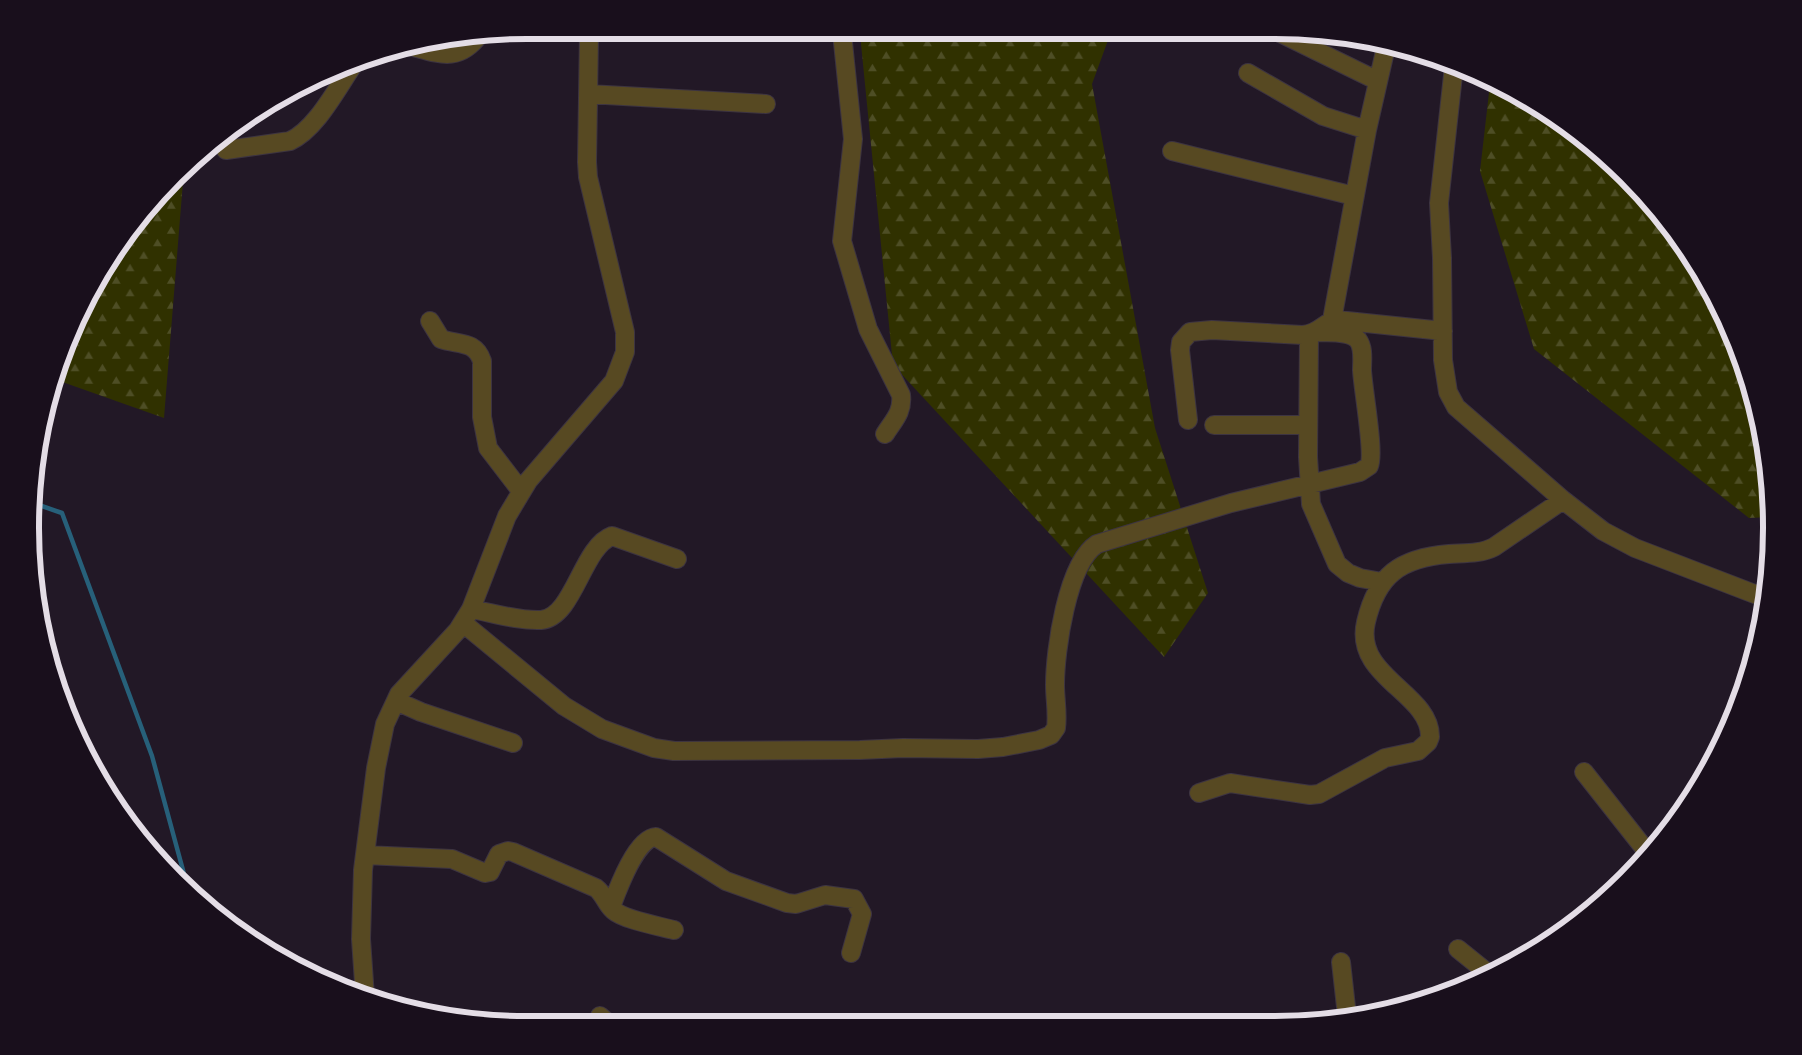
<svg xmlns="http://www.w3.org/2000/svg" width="1802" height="1055" font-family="'Archivo Narrow',sans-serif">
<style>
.forest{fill:url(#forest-firs)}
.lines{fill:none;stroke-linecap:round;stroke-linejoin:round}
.stream{stroke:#27607a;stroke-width:4.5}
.minor-casing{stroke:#3d3441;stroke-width:20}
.minor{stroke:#574922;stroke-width:18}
.rim{fill:none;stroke:#e4dde6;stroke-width:6}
</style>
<defs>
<pattern id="forest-firs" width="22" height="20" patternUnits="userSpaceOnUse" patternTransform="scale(1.25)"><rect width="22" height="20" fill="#303100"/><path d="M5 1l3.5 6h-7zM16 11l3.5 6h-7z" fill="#4e4e25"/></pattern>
</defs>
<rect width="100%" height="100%" fill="#221826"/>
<path class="forest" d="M1111,32L1092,84L1155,428L1208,593L1164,657L893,365L861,44V33Z
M1490,84L1551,114L1626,176L1688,251L1734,337L1762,430L1771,517L1749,518L1534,349L1480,171Z
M184,169L164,418L54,379L81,308L114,251Z"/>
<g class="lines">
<path class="stream" d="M33,503L62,513L152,756L187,885"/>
<defs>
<path id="minor" d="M1276,31L1378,81
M842,33L853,139L842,241L868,329L901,395C903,412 894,420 885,434
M410,46C440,54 459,63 480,34
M1454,66L1439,203L1442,258L1443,360L1448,392L1456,407L1563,500L1603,531L1635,548L1765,598
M1248,73L1323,116L1367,130
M588,94L766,104
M226,150L290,141C317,129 338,86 356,61
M1172,151L1354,196
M1332,320L1367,130L1386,47
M430,321L441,339C458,345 475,340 482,361V417L488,448L521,491
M1309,334L1308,457L1311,504L1337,564L1348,573L1360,578L1382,582
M1188,420L1180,350L1181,342L1190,332L1212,330L1303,335C1321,333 1323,322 1337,320L1443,331
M1214,425H1308
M471,609C493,613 518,621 541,620C574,617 582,547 612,536L677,559
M463,623L564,706L602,729L654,748L674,751L860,750L903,748L978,749L1003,747L1039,740L1051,735L1056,728C1058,714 1055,699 1055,685C1055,651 1067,563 1097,544L1231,503L1360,472L1369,466C1375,454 1363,390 1362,370C1362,361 1364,348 1358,340C1349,330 1329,333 1317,332
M396,701L421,712L513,743
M1584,772L1648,853
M1199,793L1230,783L1310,795L1319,794L1385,758L1418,751L1428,742L1430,737C1431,693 1353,677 1366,622C1377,575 1400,558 1449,554C1464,553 1481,554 1494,547L1563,500
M365,855L452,859L485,873L490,872L499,854L508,851L513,852L596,888C604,894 606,904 613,910C624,920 659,926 674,930
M611,907C617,891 636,838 656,837L726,881L787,903L796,904L825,895L854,899L862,914L851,953
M1458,949L1489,974
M1341,962L1347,1016
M365,997L361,939L363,870L376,768L385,724L399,694L458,630L471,609L507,516L528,481L614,381L625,352V332L588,177L587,162L589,34
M600,1016L609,1024"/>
</defs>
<use href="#minor" class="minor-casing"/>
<use href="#minor" class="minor"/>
</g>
<path d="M0 0H1802V1055H0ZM527 39H1275A488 488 0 0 1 1763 527V528A488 488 0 0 1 1275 1016H527A488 488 0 0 1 39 528V527A488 488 0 0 1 527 39Z" fill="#190f1c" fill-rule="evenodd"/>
<path class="rim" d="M527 39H1275A488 488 0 0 1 1763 527V528A488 488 0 0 1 1275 1016H527A488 488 0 0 1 39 528V527A488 488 0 0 1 527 39Z"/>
</svg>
